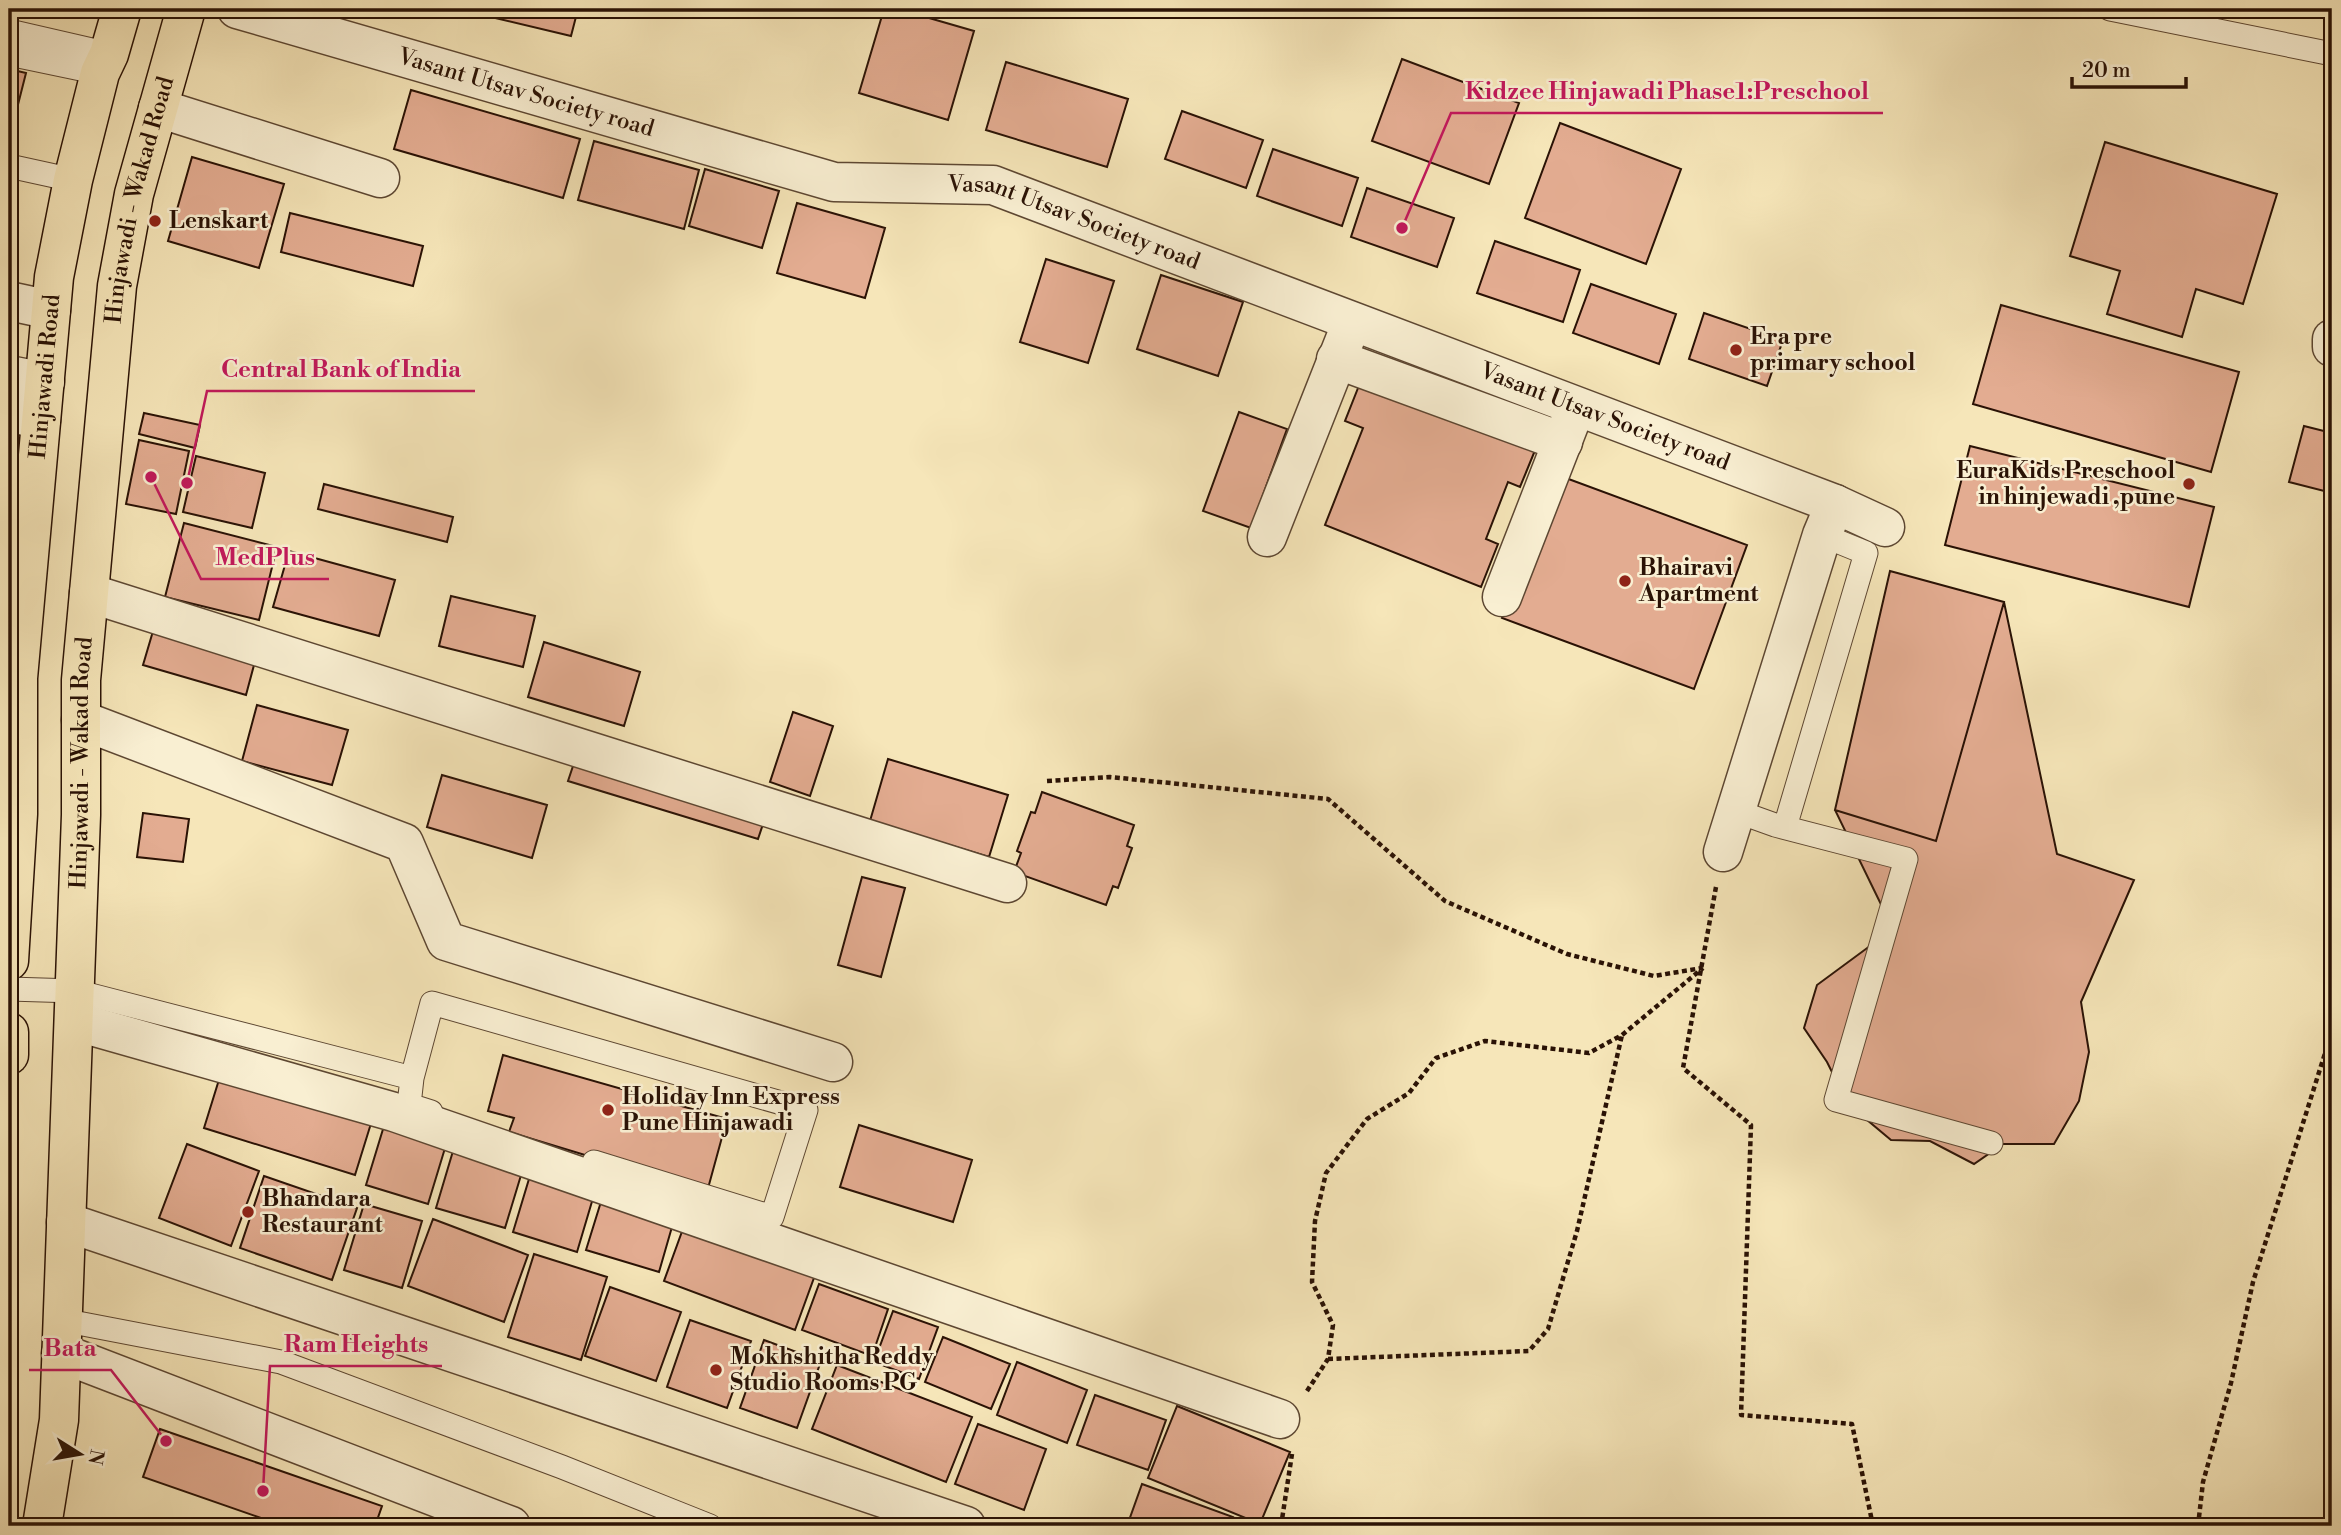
<svg xmlns="http://www.w3.org/2000/svg" width="2341" height="1535" font-family="'Libre Bodoni',serif">
<style>
.building{fill:#e3ac91;stroke:#2a1205;stroke-width:2}
.lines{fill:none;stroke-linecap:round;stroke-linejoin:round}
.lane-casing{stroke:#5d4732;stroke-width:25}
.street-casing{stroke:#5d4732;stroke-width:41}
.primary-casing{stroke:#2a1205;stroke-width:41}
.path{stroke:#2a1205;stroke-width:4.5;stroke-dasharray:5 3.5;stroke-linecap:butt}
.lane{stroke:#f9efd2;stroke-width:23}
.street{stroke:#f9efd2;stroke-width:38}
.primary{stroke:#f6e6b9;stroke-width:38}
.poi-dot{fill:#8f2418;stroke:#f9efd2;stroke-width:2.5}
.labels{text-anchor:middle;dominant-baseline:central;stroke-width:5;stroke-linejoin:round;paint-order:stroke}
.street-label{font-size:23px;fill:#2a1205;stroke:#f9efd2}
.poi-label{font-size:23px;font-weight:bold;fill:#2a1205;stroke:#f9efd2;text-anchor:start}
.leader{fill:none;stroke:#c2185b;stroke-width:2.5}
.callout-dot{fill:#c2185b;stroke:#f9efd2;stroke-width:2.5}
.callout-label{font-size:24px;text-anchor:middle;font-weight:bold;fill:#c2185b;stroke:#f9efd2;stroke-width:5;stroke-linejoin:round;paint-order:stroke}
</style>
<rect width="100%" height="100%" fill="#f6e6b9"/>
<filter id="stains"><feTurbulence type="fractalNoise" baseFrequency=".00286" numOctaves="4"/><feColorMatrix values="0 0 0 0 .2 0 0 0 0 .09 0 0 0 0 .02 0 0 0 .5 -.17"/></filter>
<radialGradient id="worn" r=".72"><stop offset=".6" stop-color="#630" stop-opacity="0"/><stop offset="1" stop-color="#630" stop-opacity=".3"/></radialGradient>
<path class="building" d="M457,9H578L571,36Z
M884,9H898L974,31L948,120L859,93Z
M1402,59L1519,103L1489,184L1372,141Z
M1006,62L1128,99L1107,167L986,130Z
M9,69L26,73L9,140Z
M411,90L580,139L563,198L394,149Z
M1182,111L1263,140L1246,188L1165,159Z
M1560,123L1681,169L1646,264L1525,218Z
M594,141L699,170L684,229L578,200Z
M2105,142L2277,194L2243,304L2196,289L2182,337L2107,314L2120,271L2070,256Z
M1273,149L1358,178L1342,226L1257,196Z
M192,157L284,184L259,268L168,241Z
M705,169L779,191L762,248L689,226Z
M1367,188L1454,218L1437,267L1351,237Z
M797,203L885,228L865,298L777,273Z
M290,213L423,246L413,286L281,252Z
M1495,241L1580,270L1563,322L1477,293Z
M1046,259L1114,281L1088,363L1020,342Z
M1161,275L1243,302L1218,376L1137,349Z
M1591,284L1676,314L1659,364L1573,333Z
M2001,305L2239,372L2211,472L1973,404Z
M1704,313L1783,340L1767,386L1689,359Z
M1362,378L1536,448L1520,487L1508,482L1486,539L1498,544L1481,587L1325,525L1363,428L1345,421Z
M1239,412L1287,429L1251,528L1203,511Z
M144,413L200,425L195,448L139,434Z
M2304,426L2332,433V493L2289,482Z
M139,440L189,451L176,514L126,504Z
M1970,446L2214,507L2189,607L1945,545Z
M196,456L265,473L252,528L183,512Z
M1555,474L1747,545L1694,689L1502,618Z
M324,484L453,517L447,542L318,509Z
M184,523L277,547L259,620L165,597Z
M289,551L395,580L379,636L273,607Z
M1890,571L2004,602L1936,841L1835,810Z
M1890,571L2004,602L2057,854L2134,880L2081,1002L2089,1052L2079,1101L2054,1144H2003L1974,1164L1930,1141L1891,1140L1854,1109L1840,1088L1827,1062L1804,1028L1817,985L1893,929L1835,810Z
M451,596L535,616L523,667L439,646Z
M156,621L258,650L246,695L143,665Z
M544,642L640,672L624,726L528,697Z
M257,705L348,730L332,785L242,761Z
M793,712L833,726L810,796L770,782Z
M580,745L770,803L758,839L568,781Z
M888,759L1008,795L989,857L870,821Z
M442,775L547,805L532,858L427,827Z
M1042,792L1134,825L1127,846L1132,848L1118,888L1113,886L1106,905L1014,872L1021,853L1017,851L1031,812L1035,813Z
M143,813L189,819L183,862L137,857Z
M862,877L905,888L881,977L838,965Z
M503,1055L727,1119L707,1192L509,1132L514,1118L488,1111Z
M222,1070L373,1117L355,1175L204,1128Z
M387,1116L449,1135L428,1204L366,1185Z
M859,1125L972,1160L953,1222L840,1187Z
M456,1141L525,1162L505,1228L436,1208Z
M187,1144L259,1171L231,1246L159,1218Z
M532,1169L596,1188L577,1252L513,1232Z
M264,1176L357,1208L332,1280L240,1248Z
M604,1192L676,1213L659,1272L586,1250Z
M364,1204L422,1221L402,1288L344,1270Z
M433,1219L528,1255L504,1322L408,1286Z
M684,1226L815,1275L795,1330L664,1281Z
M534,1254L607,1277L581,1360L508,1337Z
M819,1284L888,1309L872,1356L802,1330Z
M610,1287L681,1312L656,1381L585,1356Z
M893,1311L938,1327L919,1379L874,1362Z
M690,1320L751,1341L727,1408L667,1387Z
M943,1337L1010,1364L991,1409L925,1382Z
M764,1340L821,1361L797,1428L740,1408Z
M1017,1362L1087,1390L1067,1443L997,1415Z
M837,1365L972,1417L946,1482L812,1429Z
M1095,1395L1166,1420L1148,1470L1077,1445Z
M1177,1406L1290,1452L1260,1524L1148,1478Z
M978,1424L1046,1449L1024,1510L955,1484Z
M160,1429L382,1506L375,1526H284L143,1477Z
M1142,1484L1233,1517L1229,1526H1127Z"/>
<g class="lines">
<defs>
<path id="lane" d="M2110,9L2332,54
M9,31L109,54
M9,54L100,73
M9,166L73,180
M1736,811L1775,825L1906,859L1836,1100L1991,1143
M1785,827L1866,553L1822,535
M9,989L75,991L412,1078L432,1003L806,1110L772,1217L594,1162
M412,1078L409,1105L431,1112
M62,1320L281,1362L562,1467L710,1526"/>
<g id="street">
<path id="s1" d="M237,9L834,182L993,185L1835,504L1885,527"/>
<path d="M158,108L380,178"/>
<path d="M9,301L51,310"/>
<path d="M2332,339V347"/>
<path d="M1336,359L1563,442"/>
<path d="M9,375L45,382"/>
<path d="M9,412L41,420"/>
<path d="M1267,537L1346,337"/>
<path d="M89,593L1007,883"/>
<path d="M1502,597L1572,417"/>
<path d="M81,720L404,843L446,941L833,1062"/>
<path d="M1723,852L1822,535L1835,504"/>
<path d="M74,1021L394,1112L1280,1419"/>
<path d="M66,1222L966,1526"/>
<path d="M61,1353L511,1526"/>
</g>
<g id="primary">
<path id="s2" d="M9,961L18,814V678L54,277L73,180L100,73L109,54L122,9"/>
<path d="M9,1032V1055"/>
<path id="s3" d="M42,1526L59,1420L81,815V680L117,286L134,194L186,9"/>
</g>
</defs>
<use href="#lane" class="lane-casing"/>
<use href="#street" class="street-casing"/>
<use href="#primary" class="primary-casing"/>
<path class="path" d="M1047,781L1110,777L1328,799L1445,901L1567,954L1654,976L1702,968
M1716,887L1683,1068L1751,1125L1741,1415L1852,1424L1873,1526
M1328,1359L1529,1351L1548,1329L1577,1231L1622,1035
M1307,1391L1328,1359L1333,1325L1312,1282L1315,1221L1326,1173L1367,1119L1409,1093L1436,1058L1485,1041L1589,1053L1622,1035L1703,968
M1281,1526L1292,1454
M2198,1526L2203,1482L2231,1383L2253,1282L2332,1031"/>
<use href="#lane" class="lane"/>
<use href="#street" class="street"/>
<use href="#primary" class="primary"/>
</g>
<g class="poi-dot">
<circle cx="155" cy="221" r="7"/>
<circle cx="1736" cy="350" r="7"/>
<circle cx="2189" cy="484" r="7"/>
<circle cx="1625" cy="581" r="7"/>
<circle cx="608" cy="1110" r="7"/>
<circle cx="248" cy="1212" r="7"/>
<circle cx="716" cy="1370" r="7"/>
</g>
<g class="labels">
<g class="street-label">
<text stroke="none"><textPath href="#s1" startOffset="301">Vasant Utsav Society road</textPath></text>
<text stroke="none"><textPath href="#s3" startOffset="1332">Hinjawadi - Wakad Road</textPath></text>
<text stroke="none"><textPath href="#s1" startOffset="868">Vasant Utsav Society road</textPath></text>
<text stroke="none"><textPath href="#s2" startOffset="586">Hinjawadi Road</textPath></text>
<text stroke="none"><textPath href="#s1" startOffset="1435">Vasant Utsav Society road</textPath></text>
<text stroke="none"><textPath href="#s3" startOffset="765">Hinjawadi - Wakad Road</textPath></text>
</g>
<g class="poi-label">
<text x="169" y="221">Lenskart</text>
<text x="1750" y="337">Era pre<tspan x="1750" dy="26">primary school</tspan></text>
<text x="2175" y="471" text-anchor="end">EuraKids Preschool<tspan x="2175" dy="26">in hinjewadi ,pune</tspan></text>
<text x="1639" y="568">Bhairavi<tspan x="1639" dy="26">Apartment</tspan></text>
<text x="622" y="1097">Holiday Inn Express<tspan x="622" dy="26">Pune Hinjawadi</tspan></text>
<text x="262" y="1199">Bhandara<tspan x="262" dy="26">Restaurant</tspan></text>
<text x="730" y="1357">Mokhshitha Reddy<tspan x="730" dy="26">Studio Rooms PG</tspan></text>
</g>
</g>
<path class="leader" d="M1402 228L1451 113H1883M187 483L207 391H475M151 477L201 579H329M263 1491L270 1366H442M166 1441L111 1370H29"/>
<g class="callout-dot">
<circle cx="1402" cy="228" r="7"/>
<circle cx="187" cy="483" r="7"/>
<circle cx="151" cy="477" r="7"/>
<circle cx="263" cy="1491" r="7"/>
<circle cx="166" cy="1441" r="7"/>
</g>
<g class="callout-label">
<text x="1667" y="99">Kidzee Hinjawadi Phase1:Preschool</text>
<text x="341" y="377">Central Bank of India</text>
<text x="265" y="565">MedPlus</text>
<text x="356" y="1352">Ram Heights</text>
<text x="70" y="1356">Bata</text>
</g>
<rect width="2341" height="1535" fill="none" stroke="#f6e6b9" stroke-width="35"/>
<rect x="10" y="10" width="2320" height="1514" fill="none" stroke="#2a1205" stroke-width="3.5"/>
<rect x="18" y="18" width="2306" height="1500" fill="none" stroke="#2a1205" stroke-width="2"/>
<g transform="translate(80 1454) rotate(101)" stroke="#f9efd2" stroke-width="5" paint-order="stroke">
<path d="M0-5L12 26L0 18L-12 26Z" fill="#2a1205"/>
<text y="-10" font-size="19" font-weight="bold" text-anchor="middle" fill="#2a1205">N</text>
</g>
<path d="M2072 77v10h114v-10" fill="none" stroke="#2a1205" stroke-width="3.5"/>
<text x="2082" y="77" font-size="21" fill="#2a1205" stroke="#f9efd2" stroke-width="5" paint-order="stroke">20 m</text>
<rect width="100%" height="100%" filter="url(#stains)"/>
<rect width="100%" height="100%" fill="url(#worn)"/>
</svg>
